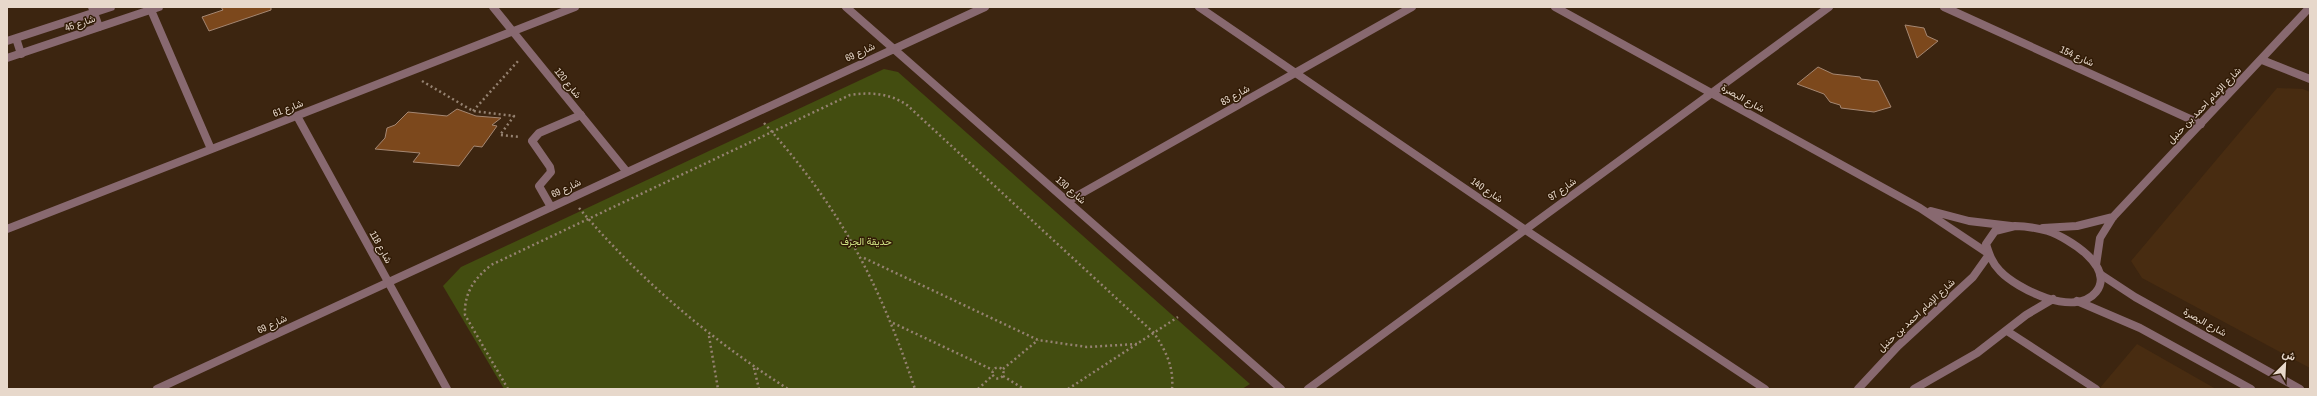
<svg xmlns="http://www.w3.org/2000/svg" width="2317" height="396" font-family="'Archivo Narrow',Vazirmatn,sans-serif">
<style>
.built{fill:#482c11}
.green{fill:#434d10}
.building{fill:#7c481c;stroke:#a58772}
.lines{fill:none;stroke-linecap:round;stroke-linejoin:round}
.path{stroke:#958271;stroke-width:2.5;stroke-dasharray:2 3;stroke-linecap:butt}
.service{stroke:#886970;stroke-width:8}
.minor{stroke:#886970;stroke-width:8}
.tertiary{stroke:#886970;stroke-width:8}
.labels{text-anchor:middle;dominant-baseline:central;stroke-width:3;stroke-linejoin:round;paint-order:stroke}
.street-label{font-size:10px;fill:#e7d8cb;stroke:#311b06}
.park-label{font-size:10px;fill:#cfe283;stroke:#311b06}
</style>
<rect width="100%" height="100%" fill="#3c2510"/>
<path class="built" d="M2277,88L2303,89L2310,92V368L2142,278L2131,261Z
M2137,344L2216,389H2099Z"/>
<path class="green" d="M884,69L898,72L1250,384L1242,389H504L443,286L461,267Z"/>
<path class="building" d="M221,7H271V10L209,31L202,17L223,10Z
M1905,25L1924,28L1927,36L1938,41L1917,58Z
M1818,67L1833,74L1860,77L1861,79L1878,81L1891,107L1874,112L1841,108L1840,105L1830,102L1824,94L1797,84Z
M457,109L476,116L501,118L492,125L497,126L482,147L474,146L459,166L413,162L420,153L375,149L385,138L387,128L395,125L408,112L447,116Z"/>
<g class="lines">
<path class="path" d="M422,81L473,111L514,116L500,135L520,137
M473,111L519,60
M764,123C840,207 879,282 915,389
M579,208C640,280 709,338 788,389
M864,258L1038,340L1087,347L1137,344
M893,323L993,370
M709,336L718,389
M992.5 373a5.5 5.5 0 1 1 11 0a5.5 5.5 0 1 1-11 0Z
M754,368L759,389
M1003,369L1038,340
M1003,376L1024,389
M508,389L465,315C464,293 474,279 491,265L850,95C871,92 889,93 907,105L1154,333C1166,351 1174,367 1172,389
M978,389L992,376
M1068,389L1178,317"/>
<path class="service" d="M92,7L99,27
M16,38L21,54
M7,41L111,7
M551,207L539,186L551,172L550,167L532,141L539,133L581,115
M2007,331L2096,389"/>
<path class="minor" d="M493,7L627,172
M846,7L1281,389
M1199,7L1524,229L1765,389
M1555,7L1920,208L1986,252
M1944,7L2201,124
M151,10L211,149
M7,58L159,7
M2262,60L2310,79
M297,116L447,389
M1068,201L1412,7
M1931,211L1969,221L2011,226
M7,229L575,7
M2100,274L2135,297L2300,389
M2077,301L2140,328L2251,389
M157,389L985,7
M1308,389L1829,7"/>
<path class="tertiary" d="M2015,226C2026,226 2037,228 2048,231C2068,238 2116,267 2096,292C2075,318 2017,289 2000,271C1992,263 1989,254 1986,244L1995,231Z
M2043,228L2077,226L2113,217
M2096,265L2100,238L2113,217L2310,7
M1858,389L1898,346L1973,277L1988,256
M1914,389L1977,353L2026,315L2053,299"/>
</g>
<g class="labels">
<g class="street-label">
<text transform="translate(80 23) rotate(-19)">شارع 45</text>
<text transform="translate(860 52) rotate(-25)">شارع 69</text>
<text transform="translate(2077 56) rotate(24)">شارع 154</text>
<text transform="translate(568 83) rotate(51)">شارع 120</text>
<text transform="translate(1235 95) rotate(-29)">شارع 83</text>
<text transform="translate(1743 98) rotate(29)">شارع البصرة</text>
<text transform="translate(2204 105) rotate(-46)">شارع الإمام احمد بن حنبل</text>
<text transform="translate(288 108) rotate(-21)">شارع 61</text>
<text transform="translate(566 188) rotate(-25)">شارع 69</text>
<text transform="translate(1562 189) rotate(-36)">شارع 97</text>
<text transform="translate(1071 190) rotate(41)">شارع 130</text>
<text transform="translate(1487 190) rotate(34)">شارع 140</text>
<text transform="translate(381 247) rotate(61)">شارع 118</text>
<text transform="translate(1916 315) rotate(-43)">شارع الإمام احمد بن حنبل</text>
<text transform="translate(2205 322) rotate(29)">شارع البصرة</text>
<text transform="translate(272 324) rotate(-25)">شارع 69</text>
</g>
<g class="park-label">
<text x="866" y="241">حديقة الجرف</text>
</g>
</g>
<rect width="2317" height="396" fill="none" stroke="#e7d8cb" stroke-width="16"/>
<g transform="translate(2285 364) rotate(24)" stroke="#311b06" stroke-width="3" paint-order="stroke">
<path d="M0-3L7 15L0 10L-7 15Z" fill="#e7d8cb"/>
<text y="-6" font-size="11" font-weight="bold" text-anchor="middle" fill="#e7d8cb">ش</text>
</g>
</svg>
